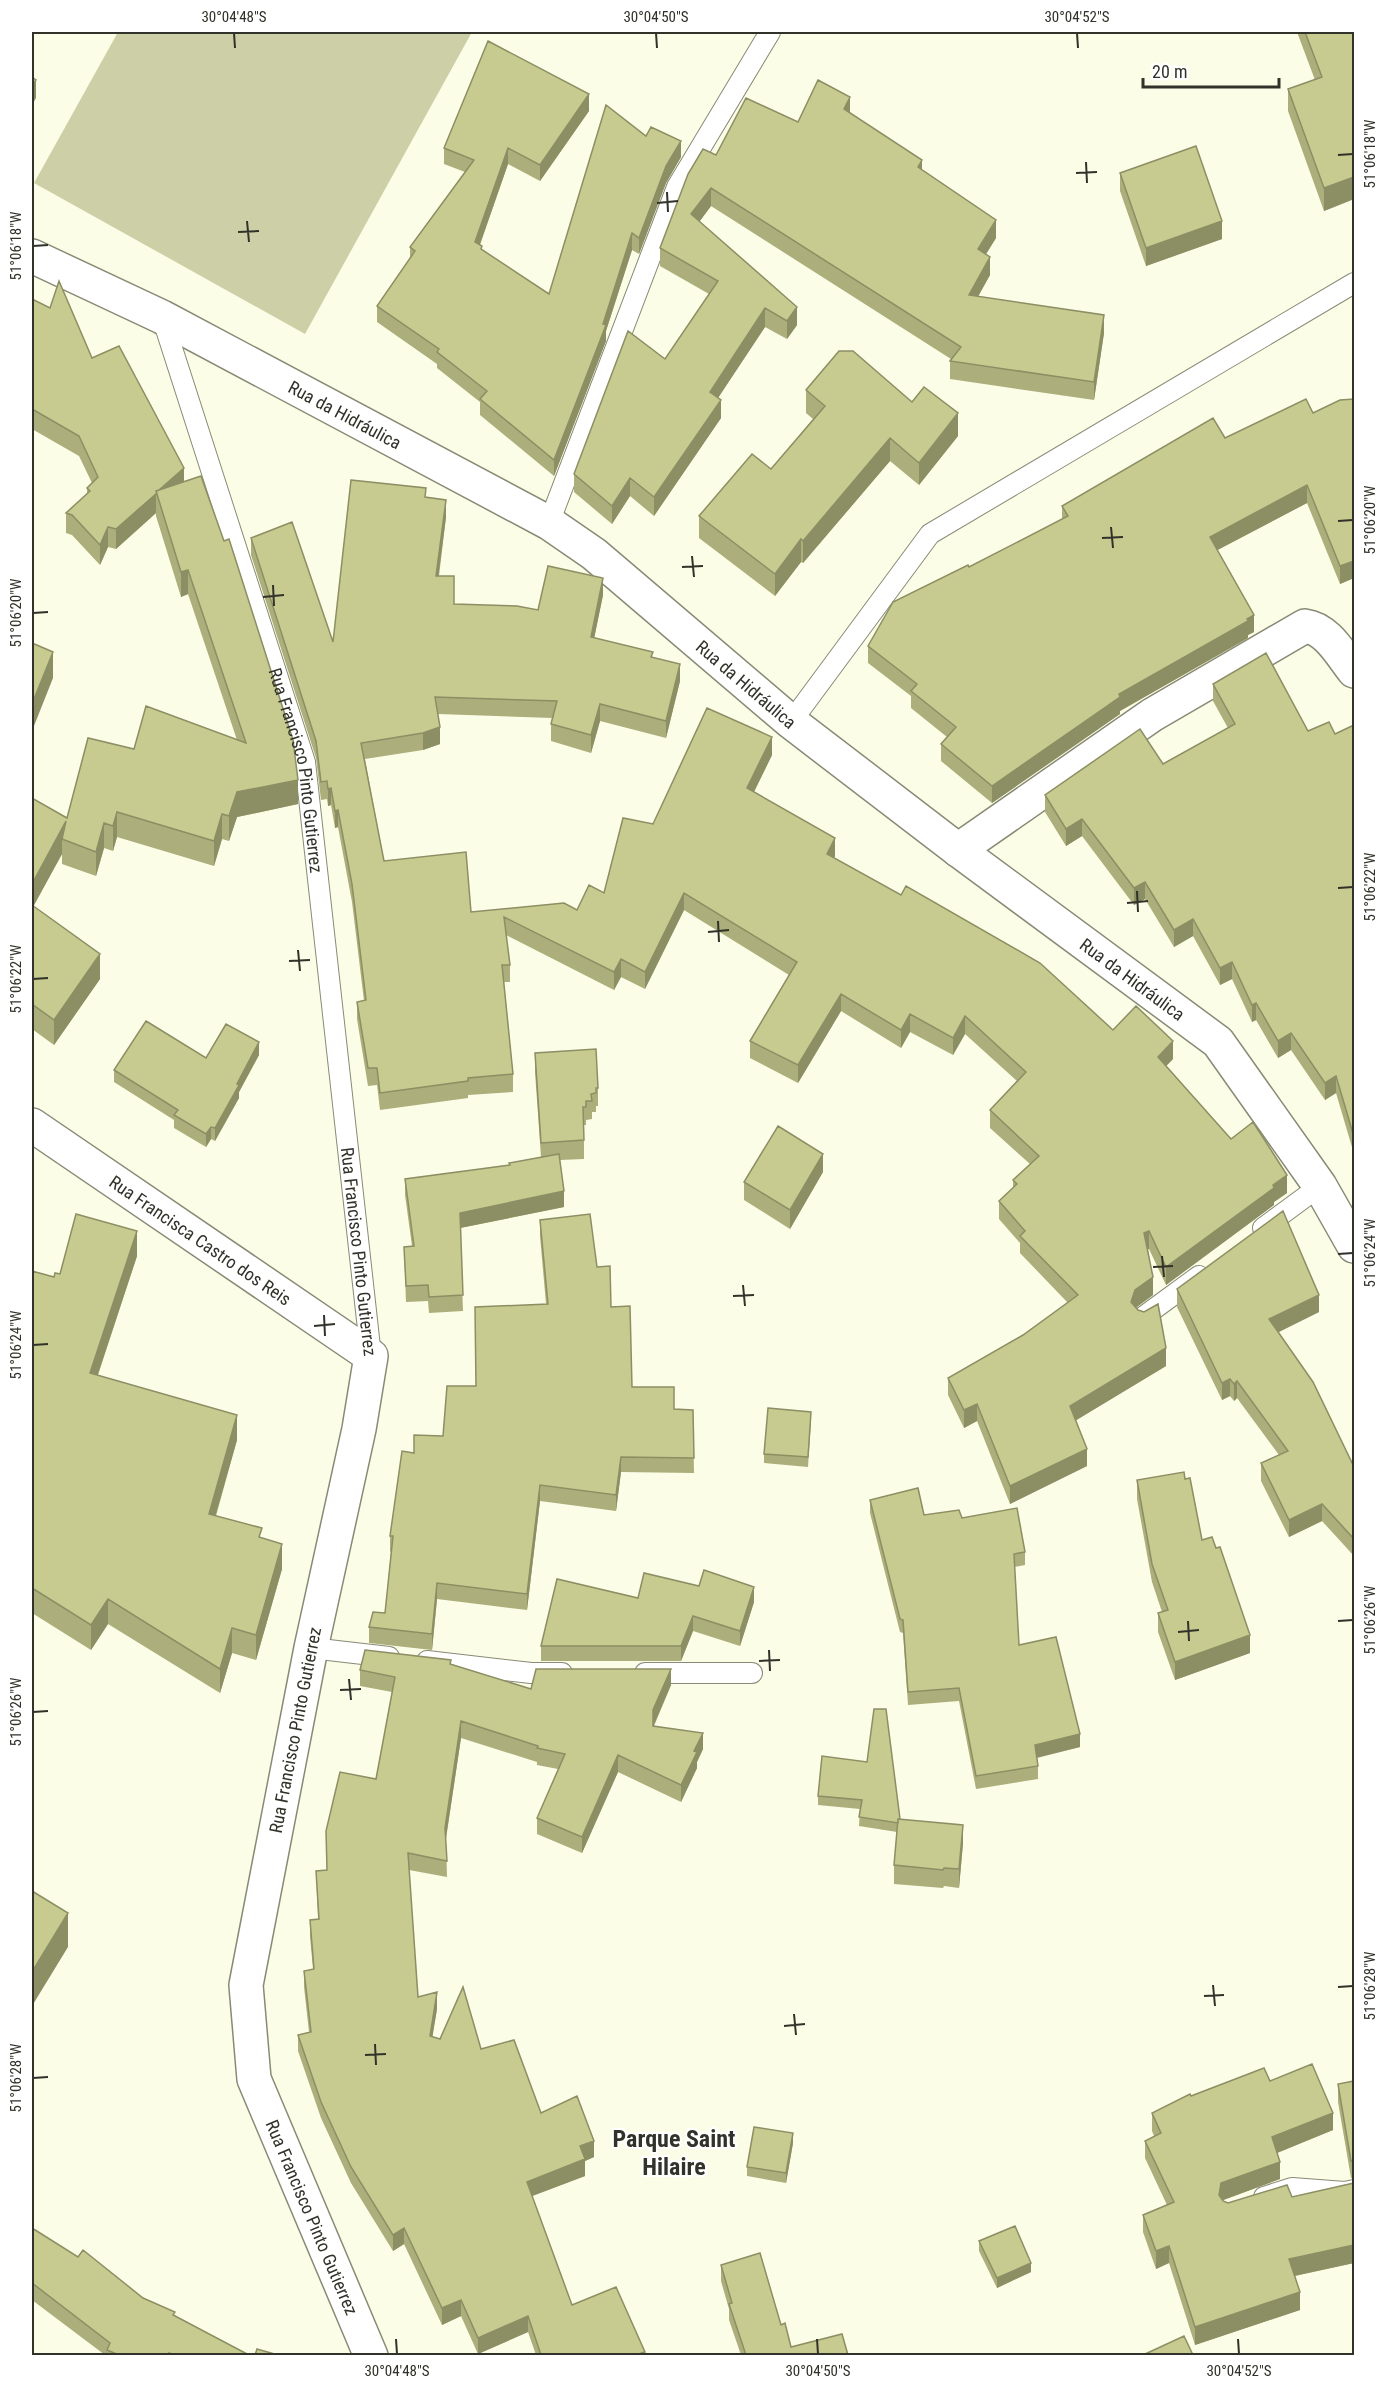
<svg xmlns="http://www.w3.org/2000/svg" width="1386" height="2387" font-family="'Roboto Condensed',sans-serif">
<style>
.green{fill:#cdd0a7}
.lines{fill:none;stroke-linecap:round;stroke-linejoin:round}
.service-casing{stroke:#898a76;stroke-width:22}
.minor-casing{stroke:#898a76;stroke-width:36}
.service{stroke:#fff;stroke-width:20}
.minor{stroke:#fff;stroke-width:33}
.wall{fill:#acaf7b}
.shaded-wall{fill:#8c8e64}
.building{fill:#c8cb8f;stroke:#8c8e64;stroke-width:1.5}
.ticks{fill:none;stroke:#313229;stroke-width:2}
.labels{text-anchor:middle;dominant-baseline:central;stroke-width:4.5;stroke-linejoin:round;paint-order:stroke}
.street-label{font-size:18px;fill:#313229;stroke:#fff}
.district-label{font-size:24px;font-weight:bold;fill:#313229;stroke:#fff}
.neatline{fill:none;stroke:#313229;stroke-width:2}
.ticks-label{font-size:15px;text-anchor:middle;fill:#313229}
</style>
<rect width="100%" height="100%" fill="#fcfde7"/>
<path class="green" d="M118,32H472L305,334L34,183Z"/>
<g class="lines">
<defs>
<g id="service">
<path id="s1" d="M162,317L305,762L371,1356"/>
<path d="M549,523L677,187L770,32"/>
<path d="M791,722L930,534L1354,283"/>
<path d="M1263,1228L1320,1186"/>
<path d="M1143,1317L1199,1276"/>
<path d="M311,1648L389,1657"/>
<path d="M427,1661L531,1673H562"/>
<path d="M645,1673H752"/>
<path d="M1264,2197L1292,2188L1345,2192L1354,2190"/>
</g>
<g id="minor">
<path id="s2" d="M32,256L162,317L549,523L594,554L791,722L958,850L1218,1042L1320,1186L1354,1246"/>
<path d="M958,850L1152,715L1305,626C1328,629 1341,655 1354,671"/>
<path id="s3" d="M32,1125L371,1356L359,1429L311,1648L246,1985L254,2079L371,2356"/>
</g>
</defs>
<use href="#service" class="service-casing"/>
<use href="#minor" class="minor-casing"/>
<use href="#service" class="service"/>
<use href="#minor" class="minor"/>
</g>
<path class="wall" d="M1297,32H1354V199L1324,211L1288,111V89L1315,80Z
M589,111L540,181L508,164L480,245L482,250L549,294L646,136L681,157L666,183L639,254L632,250L606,331V341L554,476L480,415V402L437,368V364L377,322V306L410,259V247L465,172L444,164V148Z
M850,113L922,170L996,238L986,254L990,275L978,296L1104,333L1094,400L950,379V361L951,359L711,206L699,222L797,325L787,339L765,327L718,398L721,418L654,516L630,496L612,524L574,492V474L665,359L709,294L660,266V248L716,155L798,122Z
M1120,173L1222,239L1146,266L1120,191Z
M32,299L92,358L184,482L298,804L237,817L229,841L222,839L214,866L117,837L113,851L104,848L96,876L62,864V854L33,906L100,979L54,1045L32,1029V798L67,818L134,749L237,740L188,594L181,597L156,516V513L116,549L108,547L100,565L72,535L66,533V513L87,494V488L92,483L79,456L32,429Z
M806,390L912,402L958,436L919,485L890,461L803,563L801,562L775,596L699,538V516L771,469L813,419L806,413Z
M1354,399V578L1340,584L1307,503L1217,550L1254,632L1248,635V638L1120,711V714L992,803L941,761V744L947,737L911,708V696L868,663V646L969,567L1062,519V506L1225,438L1313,413Z
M426,497L446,517L439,576L454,604L538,610L603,595L594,638L653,657L680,681L666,738L600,721L591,753L551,741V724L552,718L438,714L440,744L423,750L365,759L384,861L471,912L577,910L604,893L653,824L772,755L754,792L835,856L834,858L1113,1030L1173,1059L1166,1066L1231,1139L1287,1193L1274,1202V1205L1166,1285L1149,1249H1148L1153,1295L1136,1308L1166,1366L1076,1420L1087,1466L1010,1504L977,1421L964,1428L948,1395V1378L1023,1335L1068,1303L1020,1253V1243L999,1219V1201L1013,1188V1180L1030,1164L990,1128V1110L1017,1081L965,1034L953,1055L910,1032L901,1048L841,1011L798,1083L750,1058V1041L789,975L684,910L645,989L621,977L614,990L506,935L510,965V982H504L513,1074V1092L468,1095V1098L380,1110L377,1085L368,1086L357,1019V1002L364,1001L352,902L338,827L335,828L331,805L328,806L327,799L321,800L316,758L251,555V538L333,642Z
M1213,684L1308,731L1335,734L1354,725V1154L1336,1093L1325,1100L1291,1050L1278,1058L1256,1020L1252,1022L1232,979L1220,985L1193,936L1174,947L1145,899L1134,905L1082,836L1066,846L1045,812V795L1163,764L1228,728L1213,701Z
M535,1053L598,1088V1106H596V1112H592V1119L586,1120V1125H584V1159L560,1160L564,1207L460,1228L463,1311L429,1313L428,1301L406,1302L404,1247L412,1246L405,1195V1179L509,1165L541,1157L535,1072Z
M259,1055L239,1092V1098L215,1141L211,1139L206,1147L174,1128V1120L114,1082V1070L206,1058Z
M823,1172L790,1229L744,1200V1182Z
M540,1220L597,1267L611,1307L632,1387L674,1409L693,1410L694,1473L621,1472L616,1511L540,1501L527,1610L437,1599L432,1650L369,1643V1627L385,1613L391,1552L390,1551V1536L414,1453L443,1436L475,1386L546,1304L540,1236Z
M137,1256L98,1375L237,1440L216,1516L262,1538L282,1569L256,1660L232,1653L220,1693L108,1624L91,1650L32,1613V1271L54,1277L60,1274Z
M1177,1289L1319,1312L1278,1332L1354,1467V1556L1322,1521L1289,1537L1261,1481V1463L1279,1455L1237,1398L1234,1401L1230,1396L1222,1400L1177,1307Z
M811,1421L808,1467L764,1463V1454Z
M1185,1479L1202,1540L1250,1653L1175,1680L1158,1632V1613L1162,1612L1152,1582L1137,1499V1480Z
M870,1500L924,1515L962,1518L1025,1552V1565L1014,1567L1019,1645L1080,1747L1037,1758L1038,1766V1779L976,1789L959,1701L908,1705L903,1633L900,1632L870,1513Z
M638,1598L754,1602L740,1646L693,1631L681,1661H541V1646Z
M451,1664L531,1689L671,1685L654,1726L703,1749L697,1762V1768L681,1802L618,1772L582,1853L537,1834V1818L558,1769L537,1765V1762L461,1738L446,1839L447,1877L409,1870L418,1997L437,2009L432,2037L481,2049L541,2113L594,2157L585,2161V2176L532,2196L572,2305L645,2355H536L528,2332L478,2354L461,2316L442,2325L404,2244L393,2251L351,2183L321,2118L298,2051V2035L309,2032L304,1987V1971L313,1969L310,1936V1920L318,1919L316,1871L327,1870L326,1831L376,1779L392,1692L360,1686V1670Z
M822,1756L900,1819L963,1843L959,1888L944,1886L943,1888L894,1884V1865L897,1832L859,1826L860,1809L818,1805V1796Z
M1270,2081L1333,2130L1277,2153L1280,2179L1222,2200L1228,2203L1292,2197L1354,2183V2263L1295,2276L1300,2310L1195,2345L1169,2263L1156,2269L1143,2232V2215L1167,2205L1145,2158V2141L1154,2136L1152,2131V2113L1191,2096Z
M1354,2081V2179L1351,2178L1338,2102V2084Z
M793,2143L786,2183L747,2176V2167Z
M32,2228L143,2298L249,2355H105L32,2300Z
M979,2241L1031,2272L997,2288L979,2251Z
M721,2265L781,2325L791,2347L848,2355H741L729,2320V2309L721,2281Z"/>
<path class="shaded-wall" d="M36,80V98L32,105V86Z
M589,94V111L540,181V165Z
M850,97V115L844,109Z
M681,141V157L666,183L639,254V238L666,166Z
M508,148V164L475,258V242Z
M922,160V178L918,167Z
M1354,177V199L1324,211V188Z
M711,188V206L691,233V214Z
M996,220V238L978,267V249Z
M1222,221V239L1146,266V248Z
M632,233V250L606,331V341L554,476V460L603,324Z
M990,257V275L969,313V295Z
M797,307V325L787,339V321Z
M765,308V327L710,410V392Z
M1104,315V333L1094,400V382Z
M721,400V418L654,516V497Z
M958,413V436L919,485V463Z
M890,438V461L803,563V541Z
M184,468V488L157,493Z
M630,478V496L612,524V506Z
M1307,485V503L1210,554V537Z
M156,493V513L116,549V529Z
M446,500V517L436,594V576Z
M108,527V547L100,565V545Z
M801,539V562L775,596V574Z
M1354,561V578L1340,584V566Z
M188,570V594L181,597V572Z
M603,578V595L591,654V637Z
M1254,615V632L1248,635V638L1120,711V714L992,803V786L1119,694Z
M53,652V678L32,731V704Z
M680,664V681L666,738V721Z
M600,704V721L591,753V735Z
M440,727V744L423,750V733Z
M772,737V755L747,806V788Z
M298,780V804L237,817L229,841V816L237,792Z
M331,788V805L328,806V789Z
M338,810V827L335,828V811Z
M117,812V837L113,851V826Z
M222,814V839L214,866V841Z
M1082,819V836L1066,846V829Z
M66,821L62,839V854L32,909V884Z
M104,823V848L96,876V852Z
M835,838V856L827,871V854Z
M1145,882V899L1134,905V888Z
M684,893V910L645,989V972Z
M1193,919V936L1174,947V930Z
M100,954V979L54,1045V1020Z
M621,959V977L614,990V972Z
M1232,962V979L1220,985V968Z
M841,994V1011L798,1083V1065Z
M1256,1003V1020L1252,1022V1005Z
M910,1014V1032L901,1048V1030Z
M965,1016V1034L953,1055V1038Z
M1291,1033V1050L1278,1058V1041Z
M1173,1041V1059L1158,1074V1057Z
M259,1042V1055L239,1092V1098L215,1141V1128L237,1084Z
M1336,1076V1093L1325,1100V1083Z
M211,1127V1139L206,1147V1134Z
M823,1154V1172L790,1229V1210Z
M1287,1175V1193L1274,1202V1205L1166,1285V1267L1273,1185Z
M564,1191V1207L460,1228V1213Z
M137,1231V1256L90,1398V1373Z
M1149,1231V1249L1144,1250V1233Z
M1153,1277V1295L1135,1308L1131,1302L1135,1290Z
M1319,1295V1312L1269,1337V1319Z
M1166,1348V1366L1070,1424V1406Z
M1230,1379V1396L1222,1400V1383Z
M1237,1381V1398L1234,1401V1384Z
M977,1404V1421L964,1428V1410Z
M237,1415V1440L209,1538V1514Z
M1087,1449V1466L1010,1504V1486Z
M621,1457V1472L616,1511V1495Z
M540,1485V1501L527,1610V1594Z
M1322,1504V1521L1289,1537V1520Z
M282,1544V1569L256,1660V1635Z
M437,1583V1599L432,1650V1634Z
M754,1587V1602L740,1646V1631Z
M108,1599V1624L91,1650V1625Z
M693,1616V1631L681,1661V1646Z
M232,1628V1653L220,1693V1669Z
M1250,1635V1653L1175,1680V1662Z
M671,1669V1685L653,1727V1710Z
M461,1721V1738L445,1844V1828Z
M703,1733V1749L697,1762V1768L681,1802V1785L694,1751Z
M1080,1734V1747L1035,1758V1745Z
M618,1755V1772L582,1853V1837Z
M963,1825V1843L959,1888V1869Z
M68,1913V1947L32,2006V1972Z
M437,1992V2009L430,2052V2036Z
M1333,2113V2130L1272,2155V2137Z
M793,2133V2143L786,2183V2173Z
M594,2141V2157L585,2161V2176L527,2198V2182L580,2146Z
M1280,2162V2179L1221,2201L1219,2195L1221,2183Z
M404,2228V2244L393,2251V2235Z
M1354,2245V2263L1289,2277V2259Z
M1169,2246V2263L1156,2269V2251Z
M1031,2263V2272L997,2288V2278Z
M1300,2292V2310L1195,2345V2327Z
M461,2300V2316L442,2325V2308Z
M528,2316V2332L478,2354V2338Z
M645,2352V2355H635Z"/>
<path class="building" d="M1305,32H1354V177L1324,188L1288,89L1322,77Z
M488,41L589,94L540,165L508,148L475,242L482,246L481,249L549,294L606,105L646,136L651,127L681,141L666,166L639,238L632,233L603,324L606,325L554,460L480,399L487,391L437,352L439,349L377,306L415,251L410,247L474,160L444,148Z
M32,77L36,80L32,86Z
M818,80L850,97L844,109L922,160L918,167L996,220L978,249L990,257L969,295L1104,315L1094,382L950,361L961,347L711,188L691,214L797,307L787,321L765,308L710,392L721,400L654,497L630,478L612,506L574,474L628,331L665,359L718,281L660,248L688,174L703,149L716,155L746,98L798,122Z
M1196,146L1222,221L1146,248L1120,173Z
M59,281L92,358L119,346L184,468L159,490L156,491L157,493L116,529L108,527L100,545L72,515L66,513L90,491L87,488L98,477L79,436L32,409V299L50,308Z
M839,351H853L912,402L924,387L958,413L919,463L890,438L803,541L801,539L775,574L699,516L752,454L771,469L825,406L806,390Z
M1306,399L1313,413L1340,400L1354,399V561L1340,566L1307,485L1210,537L1254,615L1247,619L1248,621L1119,694L1120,697L992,786L941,744L956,727L911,691L917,684L868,646L893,602L968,565L969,567L1068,516L1062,506L1213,418L1225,438Z
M201,476L224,541L229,539L293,740L298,780L237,792L229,816L222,814L214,841L117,812L113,826L104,823L96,852L62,839L66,821L32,884V798L67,818L88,738L134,749L146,706L246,743L188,570L181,572L156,491Z
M351,480L426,488L425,497L446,500L436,576H454V604L517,606L538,610L548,566L603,578L591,637L653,652L651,657L680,664L666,721L600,704L591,735L551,724L557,701L435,697L440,727L423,733L361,743L384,861L466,852L471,912L564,903L577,910L589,885L604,893L623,818L653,824L707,708L772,737L747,788L835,838L827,854L901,895L906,886L1040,963L1113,1030L1136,1006L1173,1041L1158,1057L1231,1139L1253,1122L1287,1175L1273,1185L1274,1188L1166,1267L1149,1231L1144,1233L1153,1277L1135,1290L1131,1302L1138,1310L1144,1312L1158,1304L1166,1348L1070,1406L1087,1449L1010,1486L977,1404L964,1410L948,1378L1023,1335L1078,1295L1020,1236L1025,1231L999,1201L1017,1184L1013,1180L1039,1156L990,1110L1026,1072L965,1016L953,1038L910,1014L901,1030L841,994L798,1065L750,1041L797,962L684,893L645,972L621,959L614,972L504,917L510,965H502L513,1074L468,1078V1081L380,1093L377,1068H368L357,1002L366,1000L352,884L338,810L335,811L331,788L328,789L327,781L321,782L316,741L251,538L292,522L333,642Z
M32,643L53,652L32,704Z
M1266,653L1308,731L1329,722L1335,734L1354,725V1137L1336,1076L1325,1083L1291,1033L1278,1041L1256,1003L1252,1005L1232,962L1220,968L1193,919L1174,930L1145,882L1134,888L1082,819L1066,829L1045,795L1140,729L1163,764L1235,724L1213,684Z
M32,905L100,954L54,1020L32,1004Z
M146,1021L206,1058L226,1024L259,1042L237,1084L239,1085L215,1128L211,1127L206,1134L174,1115L178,1110L114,1070Z
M596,1049L598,1088H596V1093L591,1094L592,1101H586V1107H583L584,1140L541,1143L535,1053Z
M778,1126L823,1154L790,1210L744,1182Z
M559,1154L564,1191L460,1213L463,1295L429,1297L428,1285L406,1286L404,1247L414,1246L405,1179L510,1165L509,1163Z
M1283,1211L1319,1295L1269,1319L1313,1382L1354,1467V1539L1322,1504L1289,1520L1261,1463L1288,1451L1237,1381L1234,1384L1230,1379L1222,1383L1177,1289Z
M76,1214L137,1231L90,1373L237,1415L209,1514L262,1528L259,1537L282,1544L256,1635L232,1628L220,1669L108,1599L91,1625L32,1588V1271L54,1277L55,1273L60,1274Z
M590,1214L597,1267L610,1266L611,1307L630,1306L632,1387H674V1409L693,1410L694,1458L621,1457L616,1495L540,1485L527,1594L437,1583L432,1634L369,1627L373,1612L385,1613L393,1536H390L402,1451L414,1453V1435L443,1436L447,1386H476L475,1307L548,1304L540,1220Z
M768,1408L811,1412L808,1457L764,1454Z
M1184,1472L1185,1479L1190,1478L1202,1540L1212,1537L1216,1548L1220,1547L1250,1635L1175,1662L1158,1613L1168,1610L1152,1564L1137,1480Z
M918,1488L924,1515L959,1510L962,1518L1017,1508L1025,1552L1014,1554L1019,1645L1056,1637L1080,1734L1035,1745L1038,1766L976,1776L959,1688L908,1692L903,1620L900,1619L870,1500Z
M704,1570L754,1587L740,1631L693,1616L681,1646H541L557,1579L638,1598L644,1573L699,1586Z
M365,1650L451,1660L450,1664L531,1689L536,1669H671L653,1710V1726L703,1733L694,1751L697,1752L681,1785L618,1755L582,1837L537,1818L565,1754L537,1748L538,1746L461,1721L445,1828L447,1861L408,1853L418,1997L437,1992L430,2036L440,2039L463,1987L481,2049L514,2040L541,2113L577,2096L594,2141L580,2146L585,2159L527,2182L572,2305L616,2287L645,2352L635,2355H541L528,2316L478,2338L461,2300L442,2308L404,2228L393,2235L351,2167L321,2102L298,2035L311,2032L304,1971L314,1969L310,1920L319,1919L316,1871L327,1870L326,1831L340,1772L376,1779L395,1677L360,1670Z
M874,1709H886L900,1819H898V1823L859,1817L862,1800L818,1796L822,1756L867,1762Z
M898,1819L963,1825L959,1869L944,1868L943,1870L894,1865Z
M32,1891L68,1913L32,1972Z
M1312,2064L1333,2113L1272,2137L1280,2162L1221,2183L1219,2195L1223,2201L1228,2203L1287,2185L1292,2197L1354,2183V2245L1289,2259L1300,2292L1195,2327L1169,2246L1156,2251L1143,2215L1174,2202L1145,2141L1161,2133L1152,2113L1190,2094L1191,2096L1264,2068L1270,2081Z
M1354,2081V2161H1351L1338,2084Z
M754,2127L793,2133L786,2173L747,2167Z
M1015,2226L1031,2263L997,2278L979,2241Z
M32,2228L78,2257L83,2250L143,2298L175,2312L173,2315L249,2355H174L169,2353L167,2355H119L107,2350L110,2343L32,2283Z
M760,2253L781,2325L785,2323L791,2347L842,2334L848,2355H746L729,2304L732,2303L721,2265Z
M1184,2336L1193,2355H1143Z
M257,2349L278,2355H255Z"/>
<path class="ticks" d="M234,33L235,48M656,33L657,48M1077,33L1078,48M1338,155L1353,154M1086,162L1087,183M1076,173L1097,172M667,192L668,212M657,203L678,201M247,221L249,242M238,232L259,231M33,246L48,245M1338,521L1353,520M1111,527L1113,548M1102,538L1123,537M692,556L694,577M682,567L703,566M273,585L274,606M263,597L284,595M33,613L48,612M1338,888L1353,887M1137,891L1138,912M1127,903L1148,901M718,921L719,942M708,932L729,930M298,950L300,971M289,961L310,960M33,979L48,978M1338,1254L1353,1253M1162,1256L1164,1277M1153,1267L1173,1266M743,1285L745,1306M733,1296L754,1295M324,1315L325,1336M314,1326L335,1324M33,1345L48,1344M1188,1621L1189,1641M1338,1621L1353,1620M1178,1632L1199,1630M769,1650L770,1671M759,1661L780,1660M349,1679L351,1700M340,1690L361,1689M33,1712L48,1711M1213,1985L1215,2006M1338,1987L1353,1986M1204,1996L1224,1995M794,2014L796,2035M784,2026L805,2024M375,2044L376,2065M365,2055L386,2054M33,2078L48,2077M396,2339L397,2354M817,2339L818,2354M1238,2339L1239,2354"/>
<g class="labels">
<g class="street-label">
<text stroke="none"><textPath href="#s2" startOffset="351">Rua da Hidráulica</textPath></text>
<text stroke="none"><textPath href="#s2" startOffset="837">Rua da Hidráulica</textPath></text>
<text stroke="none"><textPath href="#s1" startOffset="474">Rua Francisco Pinto Gutierrez</textPath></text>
<text stroke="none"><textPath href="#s2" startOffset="1323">Rua da Hidráulica</textPath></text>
<text stroke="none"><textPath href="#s3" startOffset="204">Rua Francisca Castro dos Reis</textPath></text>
<text stroke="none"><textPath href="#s1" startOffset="960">Rua Francisco Pinto Gutierrez</textPath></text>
<text transform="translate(295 1730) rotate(-79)">Rua Francisco Pinto Gutierrez</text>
<text stroke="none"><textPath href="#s3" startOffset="1296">Rua Francisco Pinto Gutierrez</textPath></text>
</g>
<g class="district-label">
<text x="674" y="2139">Parque Saint<tspan x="674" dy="28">Hilaire</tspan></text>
</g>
</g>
<rect width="1386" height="2387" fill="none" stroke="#ffffff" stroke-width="66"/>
<path d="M1143 78v9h136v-9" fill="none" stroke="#313229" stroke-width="3"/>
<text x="1152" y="78" font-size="18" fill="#313229" stroke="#ffffff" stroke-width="4.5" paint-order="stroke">20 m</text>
<rect x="33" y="33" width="1320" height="2321" class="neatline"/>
<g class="ticks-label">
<text x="234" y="22">30°04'48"S</text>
<text x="656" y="22">30°04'50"S</text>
<text x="1077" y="22">30°04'52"S</text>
<text transform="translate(1370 154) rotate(-90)" y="5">51°06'18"W</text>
<text transform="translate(16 246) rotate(-90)" y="5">51°06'18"W</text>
<text transform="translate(1370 520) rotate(-90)" y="5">51°06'20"W</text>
<text transform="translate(16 613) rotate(-90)" y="5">51°06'20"W</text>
<text transform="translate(1370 887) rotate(-90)" y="5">51°06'22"W</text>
<text transform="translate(16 979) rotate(-90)" y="5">51°06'22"W</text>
<text transform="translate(1370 1253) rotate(-90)" y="5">51°06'24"W</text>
<text transform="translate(16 1345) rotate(-90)" y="5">51°06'24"W</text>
<text transform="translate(1370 1620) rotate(-90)" y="5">51°06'26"W</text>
<text transform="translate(16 1712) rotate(-90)" y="5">51°06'26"W</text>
<text transform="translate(1370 1986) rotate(-90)" y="5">51°06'28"W</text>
<text transform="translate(16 2078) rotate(-90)" y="5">51°06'28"W</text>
<text x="397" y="2376">30°04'48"S</text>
<text x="818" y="2376">30°04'50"S</text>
<text x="1239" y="2376">30°04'52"S</text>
</g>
</svg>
